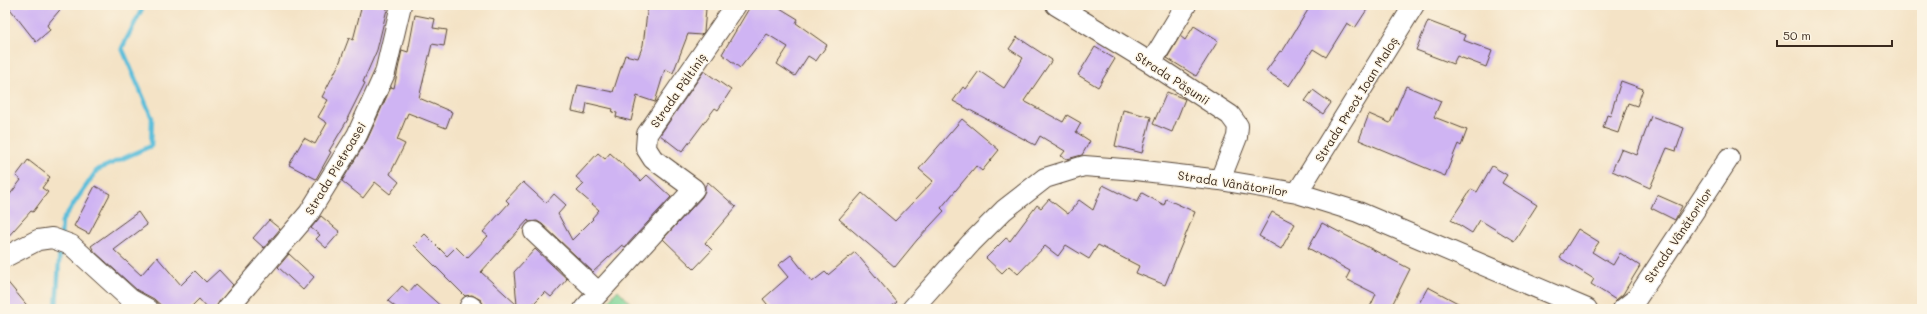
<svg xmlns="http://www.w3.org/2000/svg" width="1927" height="314" font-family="Mali,sans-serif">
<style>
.green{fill:#80d69a;stroke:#5e805c}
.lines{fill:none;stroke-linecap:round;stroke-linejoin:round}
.stream{stroke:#5cbeda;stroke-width:4.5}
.building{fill:#cfb4f3}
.minor-casing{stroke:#574637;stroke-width:22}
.minor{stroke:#fff;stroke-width:20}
.labels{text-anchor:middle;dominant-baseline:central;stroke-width:3;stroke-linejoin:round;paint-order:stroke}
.street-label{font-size:12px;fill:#3b2a1e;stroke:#fcf5e5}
</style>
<rect width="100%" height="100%" fill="#fcf5e5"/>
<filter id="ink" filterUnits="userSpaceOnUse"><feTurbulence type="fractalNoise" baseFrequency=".025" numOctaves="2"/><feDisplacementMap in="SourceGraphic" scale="8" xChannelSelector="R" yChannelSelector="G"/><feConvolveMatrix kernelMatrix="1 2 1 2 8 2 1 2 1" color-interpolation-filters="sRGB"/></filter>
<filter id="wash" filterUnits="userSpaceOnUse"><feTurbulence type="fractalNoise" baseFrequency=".012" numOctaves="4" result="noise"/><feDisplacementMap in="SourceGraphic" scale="16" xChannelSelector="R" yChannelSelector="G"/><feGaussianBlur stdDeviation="0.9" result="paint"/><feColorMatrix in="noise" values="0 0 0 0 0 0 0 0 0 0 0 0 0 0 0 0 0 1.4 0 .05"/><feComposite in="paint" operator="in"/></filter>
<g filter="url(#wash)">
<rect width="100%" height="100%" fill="#f4e3c6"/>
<path class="green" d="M618,290L636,309H601Z"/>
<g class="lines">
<path class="stream" d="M61,237L62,221L97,170L151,146L152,118L122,48L144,5
M56,309L60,246"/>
</g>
<g id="blocks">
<path class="building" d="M7,5H64L47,25L50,30L36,42Z
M362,5H388L377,50L363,82L365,83L347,119H348L329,151L331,152L316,179L289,165L304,138L315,144L327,123L318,117L328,100L322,97L339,64L349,38L353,40Z
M648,5H673L706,9L704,32L701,35L688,34L673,73L665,69L655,102L637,96L631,121L616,117L617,113L612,112L613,109L587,103L585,114L572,111L578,85L613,92L625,55L638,58L643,45Z
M751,5H775L798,19L796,23L827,45L816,61L808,56L795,76L777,64L788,47L767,34L740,68L722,54Z
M1311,5H1370L1355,28L1347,23L1326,57L1313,49L1289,86L1266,71L1280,51L1282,52Z
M415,15L435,19L433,28L447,30L444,46L432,44L419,98L452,112L446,128L408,113L397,140L405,144L390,174L399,182L390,194L375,182L363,198L342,181L367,140L391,87L394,88L402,50L408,52Z
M1428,21L1465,35L1463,40L1492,51L1486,67L1457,56L1453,64L1416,50Z
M1194,26L1218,41L1196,76L1167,58L1180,36L1185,40Z
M1017,37L1052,60L1024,101L1063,122L1067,115L1081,123L1076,132L1090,141L1082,155L1067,159L1061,156L1065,151L1040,136L1035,145L953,101L963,87L966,89L979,71L1004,88L1023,58L1009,49Z
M1095,47L1115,59L1098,87L1078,75Z
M704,71L731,90L718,110L715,108L682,152L660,135Z
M1621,81L1643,89L1637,106L1628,103L1618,133L1603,128L1607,115L1610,116Z
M1406,86L1441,101L1434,117L1467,130L1461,146L1458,144L1445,176L1359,140L1369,114L1390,123Z
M1313,90L1331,103L1323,114L1305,101Z
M1167,92L1185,99L1172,132L1153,124Z
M1123,110L1151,117L1142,153L1115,146Z
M1651,116L1684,128L1676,151L1667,148L1650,188L1612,171L1621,149L1637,155Z
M962,119L999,150L982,171L976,166L941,208L944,211L917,240L895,267L839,219L862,193L895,221L933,181L919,169Z
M598,153L605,159L610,153L641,181L647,175L671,197L625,247L622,245L593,272L542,224L537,221L529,222L528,220L481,272L517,305L514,272L535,249L567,279L551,297L545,292L528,309H485L481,300L472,295L465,296L414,245L425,234L447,256L456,247L467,258L488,236L483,232L509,203L506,200L523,182L546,203L554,194L566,205L558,214L572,240L593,219L592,218L599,210L577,191L584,184L576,177Z
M28,160L50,177L42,188L48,192L33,212L31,211L5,240V201L21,180L16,176Z
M1492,166L1507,175L1502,183L1537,205L1514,241L1480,220L1472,233L1451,220L1471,189L1477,192Z
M708,182L736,207L705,243L712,250L694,269L663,239L702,197L705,191V186Z
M1103,185L1137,202L1142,193L1164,205L1166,199L1195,212L1165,285L1136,273L1139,266L1098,245L1089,259L1066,245L1058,256L1045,246L1018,274L1009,266L1002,273L986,258L1006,238L1010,241L1037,205L1041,208L1049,199L1068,214L1079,200L1093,210Z
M95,186L110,194L89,234L74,226Z
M1657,195L1682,206L1675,220L1651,208Z
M138,212L147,225L114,250L141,275L157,257L181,285L195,271L206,282L219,270L233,285L214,309H208L199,299L189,309H165L154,299L137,290L95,252L91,246Z
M1272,212L1295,224L1281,249L1259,236Z
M321,216L340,232L326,248L316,239L320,235L311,228Z
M269,220L280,229L264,248L253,238Z
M1322,223L1410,269L1390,309H1369L1376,294L1346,279L1350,271L1308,248Z
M1578,229L1599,242L1592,252L1613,265L1620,253L1640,266L1623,294L1616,300L1591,284L1594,279L1560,258Z
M855,252L897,302L889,309H771L763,299L788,277L778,265L791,255L812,282L825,272L828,275Z
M289,254L314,277L303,290L278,267Z
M5,279L30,309H5Z
M416,284L444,309H398L388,301L402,286L409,292Z
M1428,287L1469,309H1416Z"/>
</g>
</g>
<g filter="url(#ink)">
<use href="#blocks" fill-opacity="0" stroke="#574637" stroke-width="1"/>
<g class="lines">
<defs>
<path id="minor" d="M1056,5L1151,63L1230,115L1238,126L1237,137L1220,180
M1151,63L1186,5
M1297,193L1414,5
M534,232L599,293
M5,257L38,240L52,238L71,245L130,299L148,309
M470,306L474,309
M227,309L309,213L357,135L385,73L401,5
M584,309L694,189L653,159L646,148L647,134L736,5
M912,309L971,243L1004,210L1045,178L1084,166L1136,170L1220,180L1297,193L1358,212L1587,309
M1623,309L1637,298L1729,158"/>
</defs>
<use href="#minor" class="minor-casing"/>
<use href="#minor" class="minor"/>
</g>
</g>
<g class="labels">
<g class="street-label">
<text transform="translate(1173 78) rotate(33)">Strada Pășunii</text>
<text transform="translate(678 90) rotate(-55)">Strada Păltiniș</text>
<text transform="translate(1356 99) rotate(-58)">Strada Preot Ioan Maloș</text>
<text transform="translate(335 168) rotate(-59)">Strada Pietroasei</text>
<text transform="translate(1233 183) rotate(9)">Strada Vânătorilor</text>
<text transform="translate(1678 235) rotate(-56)">Strada Vânătorilor</text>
</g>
</g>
<rect width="1927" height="314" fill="none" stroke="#fcf5e5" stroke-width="20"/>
<path d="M1777 40v6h115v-6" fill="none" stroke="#3b2a1e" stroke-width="2"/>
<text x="1783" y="40" font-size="12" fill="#3b2a1e" stroke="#fcf5e5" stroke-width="3" paint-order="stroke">50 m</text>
</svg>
